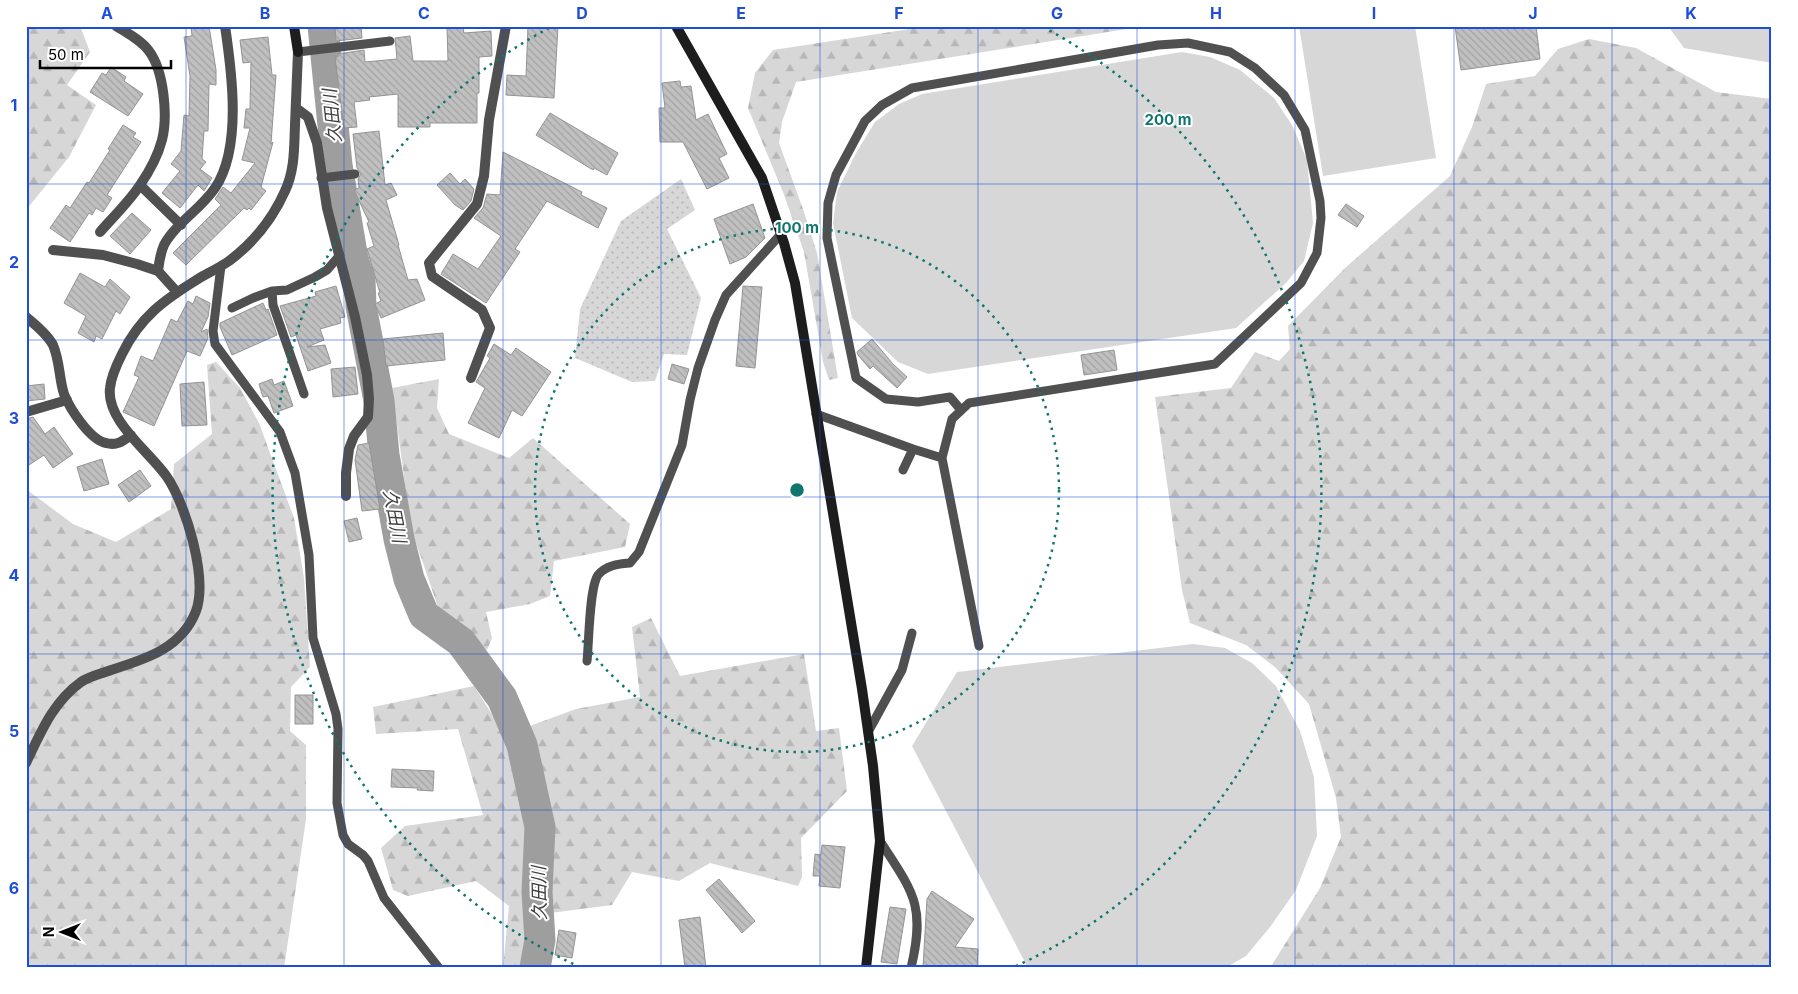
<svg xmlns="http://www.w3.org/2000/svg" width="1798" height="994" font-family="Inter,'Noto Sans JP',sans-serif">
<style>
.grass{fill:url(#grass-dots)}
.forest{fill:url(#forest-firs)}
.pitch{fill:#d7d7d7}
.lines{fill:none;stroke-linecap:round;stroke-linejoin:round}
.river{stroke:#9e9e9e;stroke-width:31}
.building{fill:url(#building-back-hatch);stroke:#949494}
.lane{stroke:#505050;stroke-width:9}
.street{stroke:#505050;stroke-width:10}
.secondary{stroke:#1d1d1d;stroke-width:10}
.grid{fill:none;stroke:#1d4ed8;stroke-width:1;stroke-opacity:0.55}
.ring{fill:none;stroke:#0f766e;stroke-width:2.5;stroke-dasharray:2.5 5}
.labels{text-anchor:middle;dominant-baseline:central;stroke-width:4;stroke-linejoin:round;paint-order:stroke}
.water-label{font-size:18px;font-style:italic;fill:#3f3f3f;stroke:#fff}
.centre{fill:#0f766e;stroke:#fff;stroke-width:2.5}
.ring-label{font-size:15px;text-anchor:middle;font-weight:bold;fill:#0f766e;stroke:#fff;stroke-width:4;stroke-linejoin:round;paint-order:stroke}
.neatline{fill:none;stroke:#1d4ed8;stroke-width:2}
.grid-label{font-size:16px;text-anchor:middle;font-weight:bold;fill:#1d4ed8}
</style>
<defs>
<pattern id="grass-dots" width="8" height="8" patternUnits="userSpaceOnUse" patternTransform="scale(1.25)"><rect width="8" height="8" fill="#d7d7d7"/><path d="M2 2h.1M6 6h.1" fill="none" stroke="#b7b7b7" stroke-width="1.8" stroke-linecap="round"/></pattern>
<pattern id="forest-firs" width="22" height="20" patternUnits="userSpaceOnUse" patternTransform="scale(1.25)"><rect width="22" height="20" fill="#d7d7d7"/><path d="M5 1l3.5 6h-7zM16 11l3.5 6h-7z" fill="#b7b7b7"/></pattern>
<pattern id="building-back-hatch" width="6" height="6" patternUnits="userSpaceOnUse" patternTransform="scale(1.25)"><rect width="6" height="6" fill="#c0c0c0"/><path d="M-1 5l2 2M0 0l6 6M5-1l2 2" fill="none" stroke="#a3a3a3"/></pattern>
</defs>
<rect width="100%" height="100%" fill="#fff"/>
<path class="grass" d="M681,179L695,210L667,229L701,298L687,355L664,354L655,381L632,382L575,358L580,309L621,221Z"/>
<path class="forest" d="M26,26H80L90,52L67,85L96,105L69,157L26,210Z
M910,26H1145L796,82L782,122L779,143L803,209L817,253L838,378L829,380L823,362L804,252L783,192L748,108L755,73L773,50L910,29Z
M1589,39L1636,48L1716,92L1772,99V968H1270L1320,888L1341,837L1336,798L1309,704L1275,667L1246,645L1190,623L1182,590L1155,397L1231,388L1255,352L1279,361L1290,349L1288,326L1345,268L1450,176L1472,127L1486,84L1535,76L1558,49Z
M216,362L240,388L259,423L294,518L304,578L310,667L291,687L290,731L306,745V819L284,968H26V489L73,524L116,542L171,509L174,464L212,434L207,365Z
M439,379L437,408L449,434L509,458L533,438L630,524L625,547L554,561L550,596L530,604L486,612L492,638L487,650L440,613L411,528L392,388Z
M651,618L680,676L804,654L816,731L839,728L847,791L801,838L802,877L798,886L710,863L679,881L632,872L612,905L527,916L524,968H503L509,906L476,881L408,896L393,890L381,848L405,826L483,815L458,729L376,734L373,707L474,686L505,735L576,709L640,697L632,627Z"/>
<path class="pitch" d="M1299,26H1415L1436,158L1323,176Z
M1668,26H1772V63L1684,48Z
M1182,52L1210,57L1240,70L1274,98L1292,125L1307,160L1313,223L1304,261L1286,283L1236,328L928,374L898,362L852,318L833,223L837,192L856,153L875,122L899,104L922,94Z
M1193,644L1225,648L1252,663L1276,686L1300,731L1314,777L1317,836L1296,890L1270,927L1246,956L1225,968H1028L912,746L957,672Z"/>
<g class="lines">
<path class="river" d="M323,26L337,165L353,259L360,280L361,306L379,401L384,455L399,539L409,579L424,615L461,642L502,698L522,745L540,827L537,892L540,940L535,968"/>
</g>
<path class="building" d="M191,26H209L216,70V85L209,84L208,131H204L202,159L206,162L200,169L212,178L204,191L198,185L180,208L162,193L180,171L171,164L181,151L184,115L189,116L190,76L184,37L192,36Z
M335,26H361L362,38L336,41Z
M528,26H558L554,98L506,95L507,75L526,76Z
M1455,26H1536L1540,59L1461,70Z
M447,28H463L464,33L491,31L492,56L479,57V93H477V123H430V127H398V94L369,97L370,100L354,102L357,127L344,128L335,57H338V54L364,50L365,62L397,59L395,38L410,36L413,61H448Z
M268,37L272,75H276L271,144L273,142L261,187L266,191L251,210L249,208L247,210L244,208L186,265L173,253L221,205L215,199L223,187L231,193L255,163L242,160L250,128H244L246,109H250L251,62L243,63L240,40Z
M111,67L126,77L124,81L143,94L128,116L90,92L102,73L106,75Z
M680,81L681,87L691,86L696,120L708,114L727,154L719,158L729,178L707,189L683,142H660L659,108H665L662,83Z
M550,113L618,153L607,175L594,168L593,170L536,135Z
M123,125L136,133L133,137L141,142L107,195L112,198L103,212L96,208L92,215L89,213L70,242L50,228L66,205L70,208L87,182L89,183L110,150L108,149Z
M379,131L385,185L391,183L397,195L386,200L399,245H398L408,280L417,279L425,300L381,318L375,304L381,301L378,293H380L367,249L374,246L367,223L369,222L354,190L359,188L358,179L361,174L357,168L353,134Z
M503,152L582,192L581,195L607,208L598,228L547,201L515,249L520,252L486,303L441,274L453,254L478,269L501,236L474,218L483,208L487,194L500,195Z
M450,173L460,184L465,179L474,189L471,201L463,210L455,205L437,185Z
M753,204L765,238L746,257L730,264L714,219Z
M1346,204L1364,216L1357,227L1338,215Z
M132,213L151,230L130,254L110,236Z
M80,273L105,287L110,279L130,297L120,314L116,311L102,339L96,336L94,342L78,333L86,316L64,303Z
M336,286L345,317L340,318L341,323L320,329L324,340L307,347L325,345L331,363L308,371L296,335L291,337L280,306L316,296L315,292Z
M743,286L762,287L755,368L736,366Z
M196,296L210,303L208,317L201,332L207,329L208,338L200,356L187,351L154,426L123,412L139,377L134,375L141,356L153,361L171,319L177,322L188,301L193,304Z
M263,303L266,310L268,309L277,335L232,355L220,327V323Z
M443,333L445,360L386,366L383,339Z
M872,339L893,364L907,377L897,388L873,366L870,369L858,355L857,352Z
M494,344L511,355L516,348L551,372L522,416L512,410L499,438L468,423L485,388L476,382L490,358L487,356Z
M1114,350L1117,370L1084,375L1081,355Z
M672,364L689,369L684,384L668,379Z
M355,367L358,394L333,397L331,369Z
M272,379L274,385L284,381L293,406L274,413L268,396L263,397L259,384Z
M204,382L207,425L182,426L180,384Z
M44,384L45,399L26,401V386Z
M33,417L45,434L54,427L73,454L53,468L44,455L26,467V419Z
M369,443L380,509L362,511L355,460L358,445Z
M102,459L109,484L84,491L77,467Z
M140,470L151,486L129,502L118,485Z
M357,518L362,539L349,542L344,521Z
M295,695H313V724H295Z
M392,769L434,771L433,791L417,790L418,788L391,787Z
M822,845L845,847L840,888L819,886L820,876H813L815,854L821,855Z
M719,879L755,921L742,933L706,890Z
M932,891L974,919L955,947L978,949L977,968L923,967L927,899Z
M890,907L906,909L897,964L881,962Z
M700,917L706,968H685L679,920Z
M559,930L576,933L572,958L555,955Z"/>
<g class="lines">
<path class="lane" d="M298,52L390,41
M321,178L355,174
M221,266L213,331L215,344L280,432L295,473L309,555L313,638L336,714L338,729L337,803L343,835L348,844L363,855L368,861L384,898L439,968
M272,291L273,305L304,394
M232,308L253,298L272,291L287,290L315,277L327,270L340,255
M816,414L913,449L942,458L979,646
M942,458L952,419L969,403L1215,364L1301,283L1317,253L1321,218L1320,201L1305,130L1284,95L1255,68L1230,52L1188,43L1158,45L912,88L882,105L865,121L836,175L828,203L827,238L856,378L886,399L918,402L950,397L961,410
M903,470L913,449
M587,661C589,644 589,588 598,575C606,565 619,564 630,563L639,552L682,445L690,400L698,368L715,320L726,295L781,234
M868,732L902,670L912,633
M880,841C913,892 926,905 911,968"/>
<path class="street" d="M296,108L308,117L317,143L327,208L355,317L367,375L369,399L368,417L354,436L349,449L346,473V496
M140,185L181,225
M100,232C113,217 129,202 140,185C149,172 158,155 162,140C168,116 164,71 149,51C141,40 127,33 116,26
M53,250L103,255L137,264L158,271L177,292
M158,271C159,263 160,254 164,245C175,224 201,209 215,188C242,148 232,73 225,26
M26,317C36,325 47,334 53,345C60,361 59,379 64,394C70,409 90,440 106,443C117,446 123,441 131,435
M471,378L490,328L482,310L432,276L429,263L477,204L484,176L489,120L506,26
M26,412L67,400
M26,763C41,732 53,702 81,682C90,676 101,674 111,670C146,659 182,648 196,611C208,578 186,505 167,477C150,452 106,421 110,388C111,376 117,364 122,354C140,317 164,300 198,279C208,273 219,268 229,261C253,243 273,218 285,191C295,170 294,147 295,125C296,100 297,76 298,52"/>
<path class="secondary" d="M294,26L298,52
M676,26L762,178L784,243L795,283L862,689L873,766L880,841L866,968"/>
</g>
<path class="grid" d="M186,26V968M344,26V968M503,26V968M661,26V968M820,26V968M978,26V968M1137,26V968M1295,26V968M1454,26V968M1612,26V968M26,184H1772M26,340H1772M26,497H1772M26,654H1772M26,810H1772"/>
<g class="ring">
<circle cx="797" cy="490" r="262"/>
<path d="M580 967A524 524 0 0 1 551 27M1043 27A524 524 0 0 1 1014 967"/>
</g>
<g class="labels">
<g class="water-label">
<text transform="translate(332 116) rotate(-96)">久田川</text>
<text transform="translate(395 516) rotate(79)">久田川</text>
<text transform="translate(539 893) rotate(-91)">久田川</text>
</g>
</g>
<circle cx="797" cy="490" r="8" class="centre"/>
<g class="ring-label">
<text x="1168" y="125">200 m</text>
<text x="797" y="233">100 m</text>
</g>
<rect width="1798" height="994" fill="none" stroke="#ffffff" stroke-width="55"/>
<g transform="translate(62 932) rotate(270)" stroke="#ffffff" stroke-width="4" paint-order="stroke">
<path d="M0-4L9 19L0 12L-9 19Z" fill="#000000"/>
<text y="-8" font-size="14" font-weight="bold" text-anchor="middle" fill="#000000">N</text>
</g>
<path d="M40 60v8h131v-8" fill="none" stroke="#000000" stroke-width="2.5"/>
<text x="48" y="60" font-size="15" fill="#000000" stroke="#ffffff" stroke-width="4" paint-order="stroke">50 m</text>
<rect x="28" y="28" width="1742" height="938" class="neatline"/>
<g class="grid-label">
<text x="107" y="19">A</text>
<text x="265" y="19">B</text>
<text x="424" y="19">C</text>
<text x="582" y="19">D</text>
<text x="741" y="19">E</text>
<text x="899" y="19">F</text>
<text x="1057" y="19">G</text>
<text x="1216" y="19">H</text>
<text x="1374" y="19">I</text>
<text x="1533" y="19">J</text>
<text x="1691" y="19">K</text>
<text x="14" y="111">1</text>
<text x="14" y="268">2</text>
<text x="14" y="424">3</text>
<text x="14" y="581">4</text>
<text x="14" y="737">5</text>
<text x="14" y="894">6</text>
</g>
</svg>
